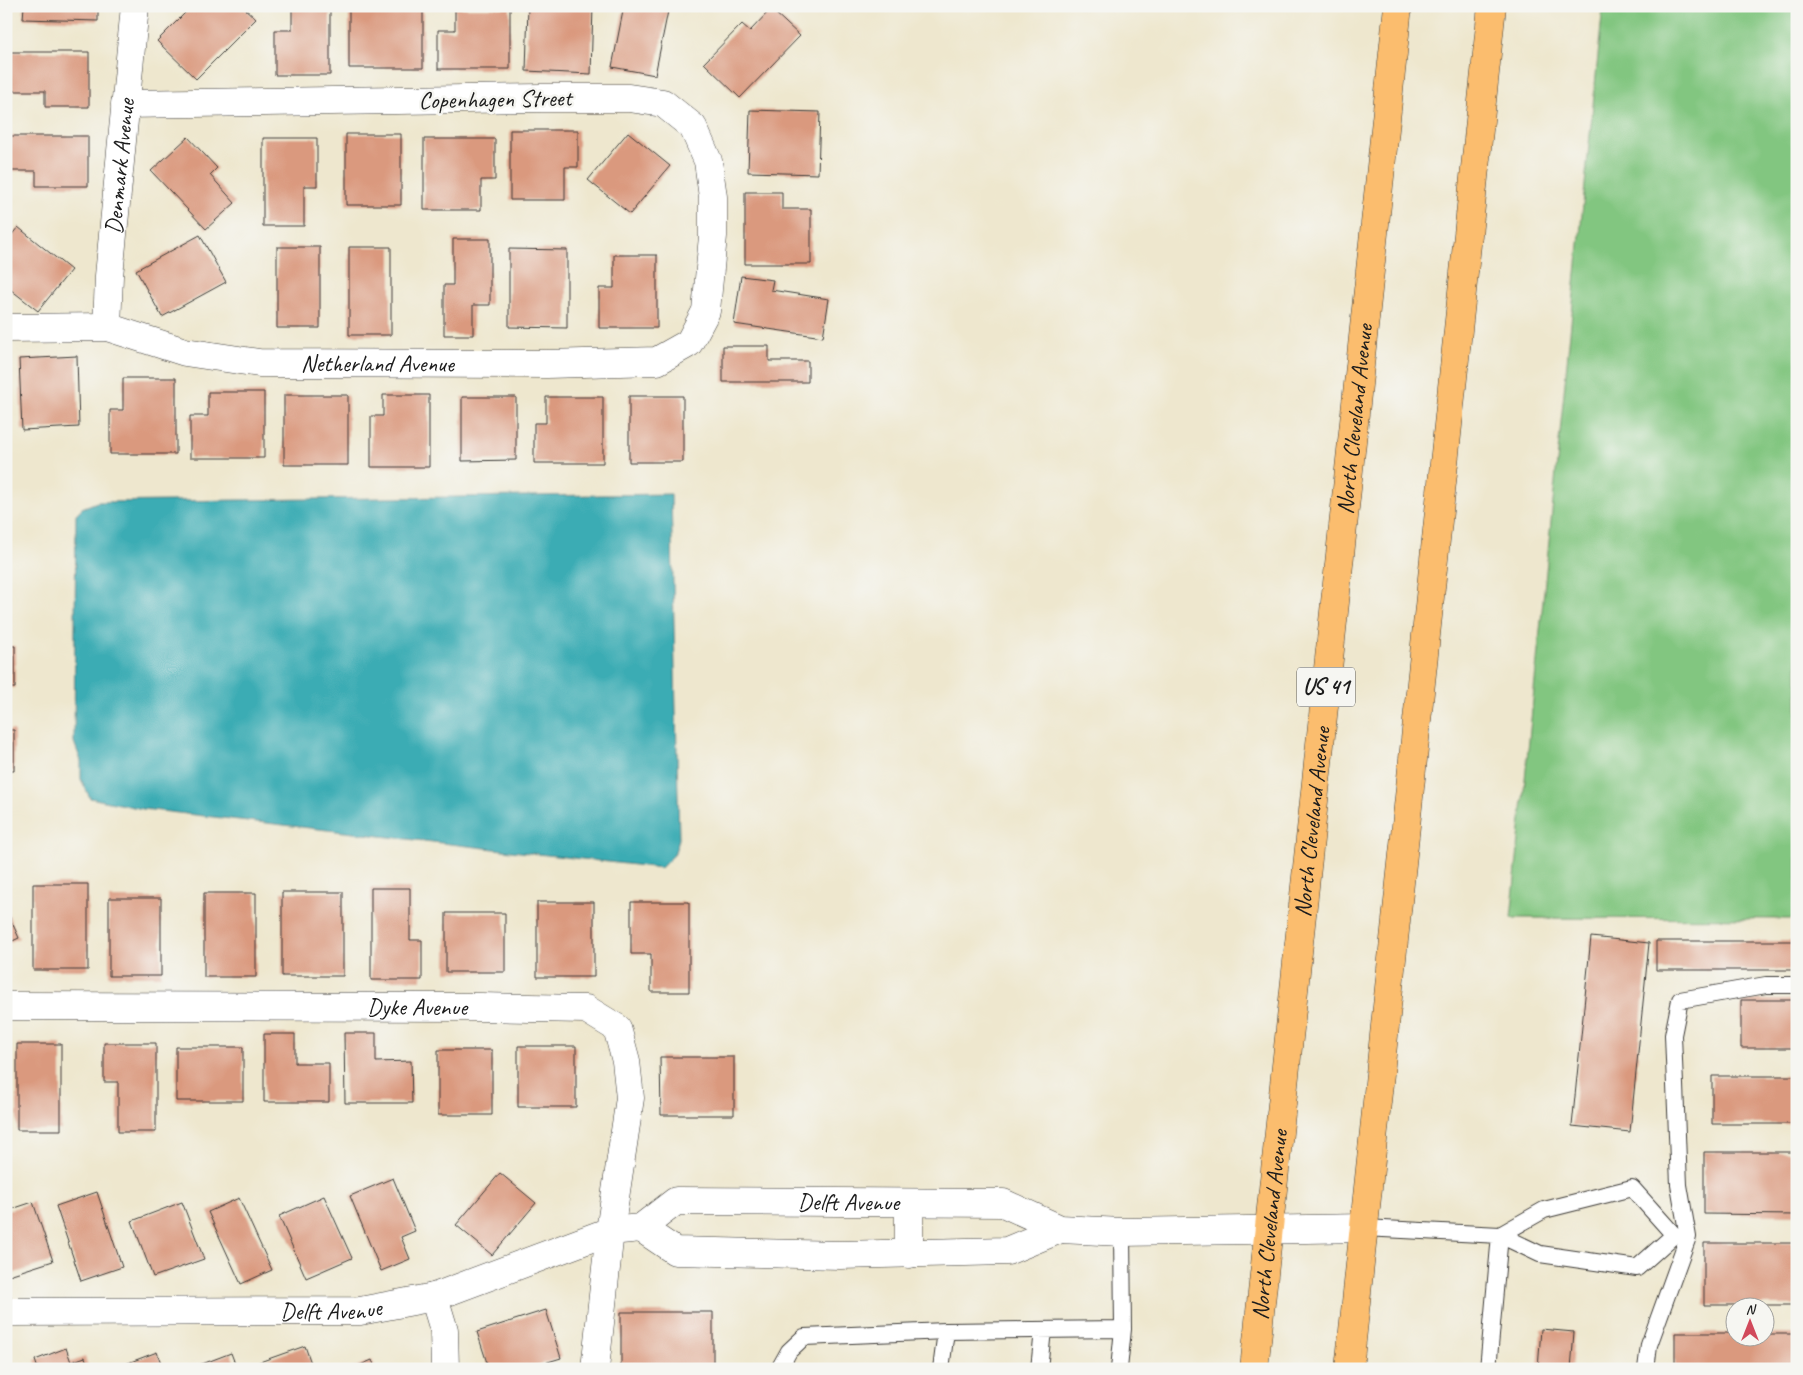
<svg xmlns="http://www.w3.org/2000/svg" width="1803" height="1375" font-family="Caveat,sans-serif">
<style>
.green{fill:#82c680;stroke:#4f714e}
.water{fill:#3aacb4;stroke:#2b6468}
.building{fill:#da997e}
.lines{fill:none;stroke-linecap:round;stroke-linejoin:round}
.lane-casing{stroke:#3c3a37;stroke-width:18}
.street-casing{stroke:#3c3a37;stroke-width:29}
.primary-casing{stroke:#3c3a37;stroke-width:29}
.lane{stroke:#fff;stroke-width:16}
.street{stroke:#fff;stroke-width:28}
.primary{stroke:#fbbd6e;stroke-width:28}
.labels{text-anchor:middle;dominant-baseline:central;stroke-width:5;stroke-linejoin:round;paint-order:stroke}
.shield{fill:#f6f6f2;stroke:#5d5d5c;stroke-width:1}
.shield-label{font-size:22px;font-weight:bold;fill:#1c1c1c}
.street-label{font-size:24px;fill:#1c1c1c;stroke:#f6f6f2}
</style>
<rect width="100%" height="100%" fill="#f6f6f2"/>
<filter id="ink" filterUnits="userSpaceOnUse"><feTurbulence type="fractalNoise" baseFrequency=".02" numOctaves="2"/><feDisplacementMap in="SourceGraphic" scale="10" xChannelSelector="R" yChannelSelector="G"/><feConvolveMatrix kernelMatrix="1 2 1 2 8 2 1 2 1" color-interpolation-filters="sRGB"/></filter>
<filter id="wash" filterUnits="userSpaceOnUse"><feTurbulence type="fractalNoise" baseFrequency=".0096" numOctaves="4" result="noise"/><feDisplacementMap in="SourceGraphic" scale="20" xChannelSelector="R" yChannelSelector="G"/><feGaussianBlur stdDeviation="1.12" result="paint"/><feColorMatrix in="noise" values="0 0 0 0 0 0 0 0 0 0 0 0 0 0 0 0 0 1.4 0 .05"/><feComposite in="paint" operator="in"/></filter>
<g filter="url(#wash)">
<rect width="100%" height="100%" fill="#eee7ce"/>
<path class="green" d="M1603,6H1797V919L1511,918Z"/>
<path class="water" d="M671,494L679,839L674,855L661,868L143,809L90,798L81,779V761L74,742L76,514L82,508L97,502Z"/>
<g id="blocks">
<path class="building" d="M24,6H98V21L23,19Z
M192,6H242L256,19L196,79L157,41Z
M292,6H330V75H275V30H292Z
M349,6H423V68H349Z
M528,6H593L591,74L526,71Z
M624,6H669L655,75L612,67Z
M455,8H510V69H438V30H455Z
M771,9L800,36L740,98L704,63L742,24L750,31Z
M6,52H89V107H45V91H6Z
M750,110L820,112L818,174L748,172Z
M510,130H578V167H565V200H510Z
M628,132L670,166L630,214L588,180Z
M346,134H401V205H346Z
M6,136H88V186H36V171H6Z
M188,137L217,168L210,175L235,203L206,229L151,171Z
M263,138H317V186H304V226H263Z
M424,139H495V180H481V210H424Z
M745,192H782V209H811V264H745Z
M18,227L71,270L38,311L6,286V242Z
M200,235L226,282L162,317L136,270Z
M453,239H490V305H473V335H444V285H453Z
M277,247H320V328H277Z
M349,247H391V335H349Z
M509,249L567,250V328L509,327Z
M614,255H657V328H599V288H614Z
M741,276L773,280L771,290L829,299L823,337L734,324Z
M723,346H769V361H808V382H723Z
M77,356L79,427L22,430L19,359Z
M123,378H176V454H110V410H123Z
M208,392H264V458H190V416H208Z
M284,395H348V465H284Z
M383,395H429V467H371V416H383Z
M629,396H683V462H629Z
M462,397H516V460L462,461Z
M546,397H603V463H534V423H546Z
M6,646H15V688H6Z
M6,730H14V771H6Z
M33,884H88V970H33Z
M371,888H410V940H422V980H371Z
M282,892H343V976H282Z
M204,893H256V977H204Z
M109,898H161V976H109Z
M537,902H594V977H537Z
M631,902H689V992H651V954H631Z
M6,909L19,938L6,944Z
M446,913H505V972H446Z
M1591,937L1649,943L1630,1132L1572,1126Z
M1656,941H1797V970H1656Z
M1741,1000H1797V1048H1741Z
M344,1033H376V1062L411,1061L412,1103H345Z
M264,1034H295V1063H329V1102H264Z
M104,1043H156V1132H118V1082H104Z
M17,1044H61V1130H17Z
M518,1046H576V1107H518Z
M176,1047H243V1101H176Z
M438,1050H492V1115H438Z
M660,1057H734V1115H661Z
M1712,1076H1797V1124H1712Z
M1704,1152H1797V1215L1704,1214Z
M500,1173L536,1203L492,1255L456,1225Z
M393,1178L415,1231L401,1237L410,1259L381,1271L350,1196Z
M97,1192L122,1267L81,1281L56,1206Z
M324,1196L352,1258L306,1278L279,1216Z
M239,1198L272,1270L241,1284L208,1212Z
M33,1202L53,1261L6,1276V1211Z
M182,1202L204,1259L153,1277L132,1221Z
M1704,1243H1797V1305H1704Z
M546,1310L561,1358L525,1369H489L477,1332Z
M621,1312H713V1369H621Z
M1541,1329L1574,1332L1571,1369H1538Z
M1675,1333H1736V1338H1766V1334H1797V1369H1675Z
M305,1346L313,1369H256L254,1364Z
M66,1348L71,1362L85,1357L89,1369H38L35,1360Z
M6,1351L13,1369H6Z
M157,1352L163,1369H112Z
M231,1353L237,1369H189Z
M372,1360L376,1369H351Z"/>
</g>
</g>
<g filter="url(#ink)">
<use href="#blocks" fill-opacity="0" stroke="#3c3a37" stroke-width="1"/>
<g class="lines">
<defs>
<path id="lane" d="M1632,1188L1674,1235L1637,1268L1540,1254L1500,1235L1544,1210Z
M1364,1228L1500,1235L1488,1369
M779,1369L789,1351L804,1337L946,1331L1123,1329L1122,1232
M941,1369L946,1331
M1039,1369L1043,1330
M1119,1369L1123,1329
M1646,1369L1649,1345L1688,1237L1679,1185L1673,1035L1680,1000L1766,985H1797"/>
<g id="street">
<path id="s1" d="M107,327L109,276L135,6"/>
<path id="s2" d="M6,328L107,327L185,352L259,363L547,364L657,361L689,343L706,311L713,236V197L708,161L693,127L663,103L629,98H542L125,104"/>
<path id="s3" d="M6,1006L481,1007L586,1009L617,1028L626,1061L630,1098L610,1231L595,1369"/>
<path d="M909,1204V1254"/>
<path d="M641,1228L675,1251L840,1255L1007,1251L1060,1229"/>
<path d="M434,1297L444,1330L445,1369"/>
<path id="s4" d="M6,1312L360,1311L434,1297L610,1231L641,1228L676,1201L1003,1203L1060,1229L1122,1232L1364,1228"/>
</g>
<g id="primary">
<path id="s5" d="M1254,1369L1398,6"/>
<path d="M1349,1369L1492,6"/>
</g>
</defs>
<use href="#lane" class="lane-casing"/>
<use href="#street" class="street-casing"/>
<use href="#primary" class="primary-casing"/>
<use href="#lane" class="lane"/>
<use href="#street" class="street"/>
<use href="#primary" class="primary"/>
</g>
</g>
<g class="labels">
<rect class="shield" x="1297" y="667.5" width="58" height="39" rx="4"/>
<g class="shield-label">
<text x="1326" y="687">US 41</text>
</g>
<g class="street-label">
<text transform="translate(495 99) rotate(-1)">Copenhagen Street</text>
<text stroke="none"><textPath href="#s1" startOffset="161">Denmark Avenue</textPath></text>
<text stroke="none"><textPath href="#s2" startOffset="376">Netherland Avenue</textPath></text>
<text stroke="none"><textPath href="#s5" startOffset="955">North Cleveland Avenue</textPath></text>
<text stroke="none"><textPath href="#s5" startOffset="550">North Cleveland Avenue</textPath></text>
<text stroke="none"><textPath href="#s3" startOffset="411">Dyke Avenue</textPath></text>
<text stroke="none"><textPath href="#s4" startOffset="865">Delft Avenue</textPath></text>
<text stroke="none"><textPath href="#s5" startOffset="145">North Cleveland Avenue</textPath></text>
<text stroke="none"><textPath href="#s4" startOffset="325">Delft Avenue</textPath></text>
</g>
</g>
<rect width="1803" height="1375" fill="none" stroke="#f6f6f2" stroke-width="25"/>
<g transform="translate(1750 1322)"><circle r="24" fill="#f6f6f2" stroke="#9f9f9c"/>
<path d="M0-4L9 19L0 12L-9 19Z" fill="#d1495b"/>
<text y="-8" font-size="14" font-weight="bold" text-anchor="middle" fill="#1c1c1c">N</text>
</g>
</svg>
